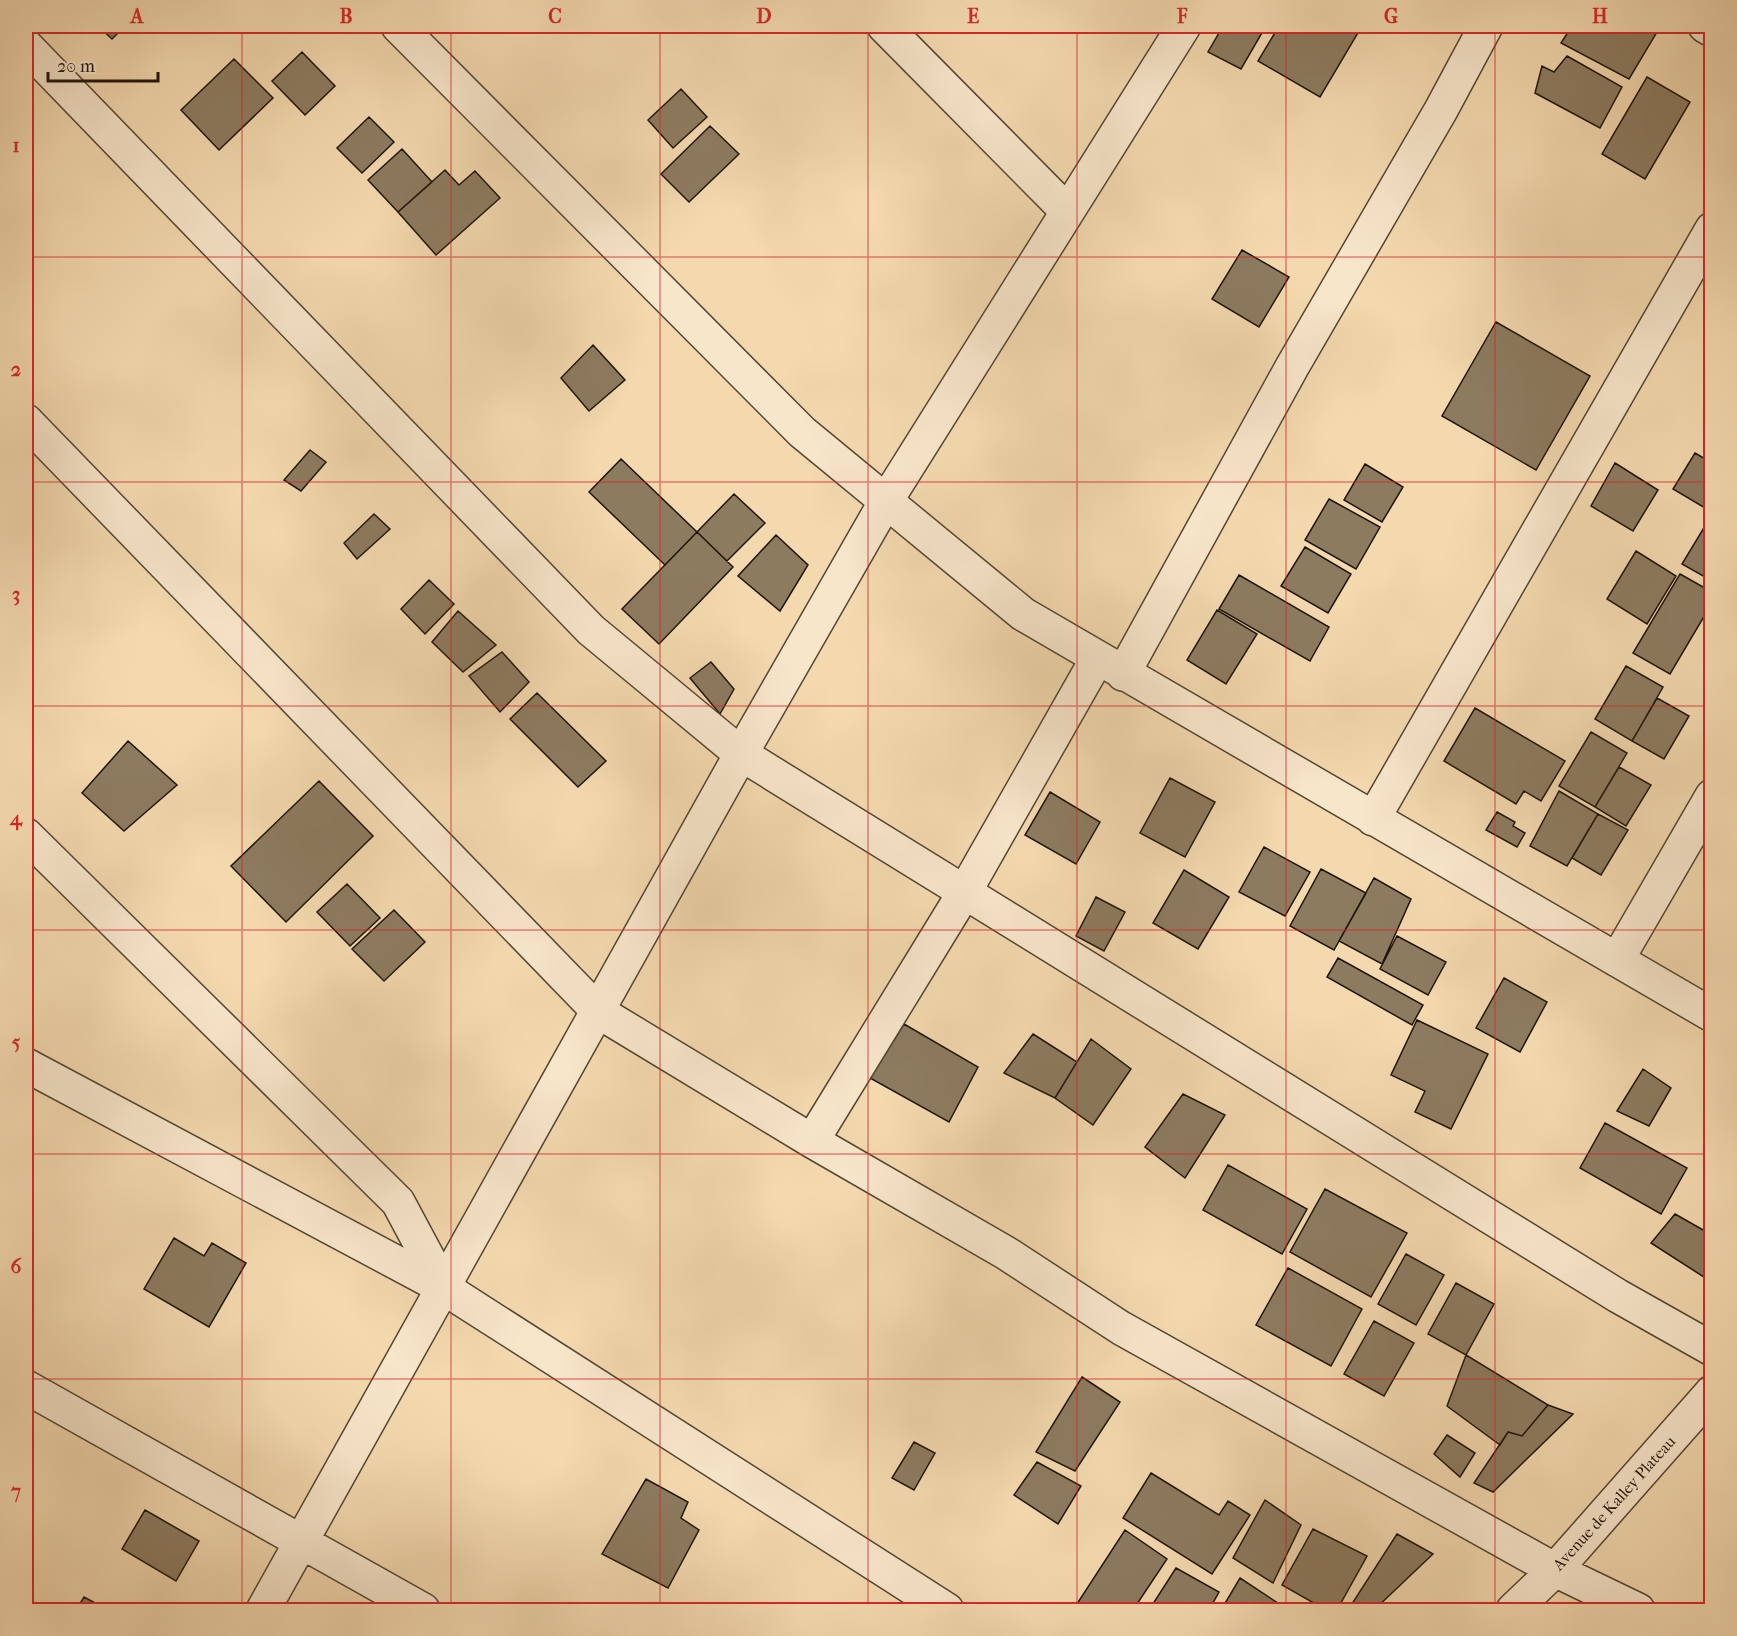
<svg xmlns="http://www.w3.org/2000/svg" width="1737" height="1636" font-family="'IM FELL French Canon',serif">
<style>
.building{fill:#8d7b60;stroke:#1e150a;stroke-width:1.5}
.lines{fill:none;stroke-linecap:round;stroke-linejoin:round}
.minor-casing{stroke:#544633;stroke-width:36}
.minor{stroke:#f8e6cb;stroke-width:33}
.grid{fill:none;stroke:#d62828;stroke-width:1.5;stroke-opacity:0.55}
.labels{text-anchor:middle;dominant-baseline:central;stroke-width:5;stroke-linejoin:round;paint-order:stroke}
.street-label{font-size:16px;fill:#1e150a;stroke:#f8e6cb}
.neatline{fill:none;stroke:#d62828;stroke-width:2}
.grid-label{font-size:20px;text-anchor:middle;font-weight:bold;fill:#d62828}
</style>
<rect width="100%" height="100%" fill="#f4d9af"/>
<filter id="stains"><feTurbulence type="fractalNoise" baseFrequency=".00333" numOctaves="4"/><feColorMatrix values="0 0 0 0 .2 0 0 0 0 .09 0 0 0 0 .02 0 0 0 .5 -.17"/></filter>
<radialGradient id="worn" r=".72"><stop offset=".6" stop-color="#630" stop-opacity="0"/><stop offset="1" stop-color="#630" stop-opacity=".3"/></radialGradient>
<path class="building" d="M98,26H125L112,39Z
M1223,26H1252L1263,31L1241,69L1208,52Z
M1279,26H1362L1320,97L1258,61Z
M1572,26H1647L1657,32L1629,79L1561,43Z
M302,52L335,86L305,115L272,81Z
M1567,56L1622,87L1600,128L1535,93L1542,66L1554,72Z
M234,59L273,98L219,150L181,110Z
M1647,77L1690,102L1645,179L1602,154Z
M681,89L707,117L673,148L648,120Z
M369,117L394,142L362,173L337,148Z
M710,126L739,154L689,202L661,174Z
M402,149L432,182L398,212L368,180Z
M445,170L459,185L475,171L500,198L436,255L398,212Z
M1242,250L1289,277L1259,327L1212,299Z
M1496,322L1590,376L1536,470L1442,416Z
M593,345L625,380L589,411L561,378Z
M310,450L326,462L301,491L284,480Z
M1695,453L1712,463V496L1705,508L1673,489Z
M621,459L697,532L665,565L589,492Z
M1615,463L1658,490L1633,531L1591,506Z
M1365,464L1403,487L1382,522L1344,500Z
M734,494L765,523L727,561L697,532Z
M1329,499L1380,527L1356,569L1305,540Z
M374,514L390,529L357,559L344,543Z
M1705,526L1712,529V581L1682,564Z
M697,532L733,567L659,644L622,609Z
M776,535L808,565L780,611L738,576Z
M1305,547L1351,574L1328,613L1281,586Z
M1636,551L1676,576L1647,624L1607,599Z
M1680,574L1712,592V603L1670,674L1633,653Z
M1239,575L1329,627L1310,661L1219,609Z
M429,580L454,604L425,634L401,609Z
M1217,610L1257,634L1226,684L1187,660Z
M458,611L496,645L463,672L432,642Z
M502,652L529,682L500,712L469,676Z
M711,662L734,689L720,714L690,678Z
M1626,666L1663,687L1632,741L1595,719Z
M537,693L606,761L578,787L510,719Z
M1657,698L1689,716L1664,759L1632,741Z
M1475,708L1565,761L1541,801L1524,791L1516,804L1444,761Z
M1591,732L1627,753L1595,807L1559,786Z
M128,741L177,785L124,831L82,793Z
M1619,767L1651,785L1626,826L1595,807Z
M1170,778L1215,802L1185,857L1140,833Z
M319,781L373,836L286,922L231,866Z
M1559,791L1598,814L1567,866L1530,846Z
M1050,792L1100,822L1076,864L1025,835Z
M1497,812L1515,822L1513,826L1525,833L1517,847L1486,830Z
M1598,814L1628,830L1601,875L1572,858Z
M1264,847L1310,872L1285,916L1239,892Z
M1321,869L1366,893L1334,950L1290,926Z
M1184,870L1229,897L1198,949L1153,923Z
M1374,878L1411,899L1382,964L1339,941Z
M347,884L380,918L350,946L317,912Z
M1096,897L1125,912L1104,951L1076,936Z
M394,910L425,942L384,981L352,949Z
M1397,936L1446,962L1428,995L1380,969Z
M1338,958L1423,1005L1412,1025L1327,977Z
M1504,978L1547,1002L1520,1052L1476,1028Z
M1417,1020L1488,1054L1451,1129L1415,1112L1425,1091L1391,1075Z
M904,1024L978,1067L949,1122L870,1078Z
M1033,1034L1077,1062L1055,1098L1004,1073Z
M1091,1039L1131,1069L1093,1125L1055,1098Z
M1643,1069L1671,1088L1649,1126L1617,1111Z
M1183,1094L1225,1115L1185,1178L1145,1147Z
M1605,1123L1687,1168L1661,1214L1580,1168Z
M1228,1165L1307,1209L1282,1254L1203,1210Z
M1325,1189L1407,1233L1371,1297L1290,1252Z
M1675,1214L1712,1235V1275L1707,1279L1651,1243Z
M174,1238L204,1256L212,1243L246,1263L209,1327L144,1289Z
M1406,1254L1444,1275L1416,1325L1378,1304Z
M1288,1268L1362,1309L1331,1366L1256,1325Z
M1456,1283L1494,1304L1466,1355L1428,1334Z
M1374,1321L1414,1343L1384,1396L1344,1374Z
M1466,1355L1548,1405L1522,1436L1508,1432L1500,1445L1447,1406Z
M1082,1377L1120,1402L1075,1471L1036,1452Z
M1548,1405L1573,1414L1493,1492L1474,1483L1508,1432L1522,1436Z
M1447,1435L1475,1453L1460,1477L1434,1454Z
M914,1442L935,1453L914,1490L892,1478Z
M1037,1462L1081,1486L1058,1524L1014,1495Z
M1151,1473L1219,1515L1228,1501L1250,1515L1212,1574L1123,1518Z
M646,1479L688,1502L681,1518L699,1530L668,1588L602,1554Z
M1265,1500L1301,1525L1273,1583L1233,1558Z
M145,1510L199,1541L176,1581L122,1549Z
M1313,1529L1367,1556L1337,1610H1326L1282,1585Z
M1125,1530L1167,1559L1133,1610H1073Z
M1397,1534L1433,1554L1374,1610H1348Z
M1176,1568L1219,1592L1209,1610H1149Z
M1240,1578L1287,1609L1286,1610H1221Z
M84,1597L108,1610H76Z"/>
<g class="lines">
<defs>
<path id="minor" d="M398,26L802,432L1023,614L1712,1015
M884,26L1067,211
M1705,26L1712,30
M26,46L591,630L741,754L1618,1296L1712,1349
M26,421L599,1012L812,1141L1006,1253L1121,1328L1555,1570L1638,1610
M1123,674L1292,367L1441,110L1486,26
M1373,819L1712,229
M26,835L398,1202L444,1288
M1617,960L1712,796
M26,1065L444,1288L947,1610
M812,1141L964,893L1097,659
M26,1387L423,1610
M263,1610L741,754L886,501L1184,26
M1513,1610L1555,1570L1712,1392"/>
</defs>
<use href="#minor" class="minor-casing"/>
<use href="#minor" class="minor"/>
</g>
<path class="grid" d="M242,26V1610M451,26V1610M660,26V1610M868,26V1610M1077,26V1610M1286,26V1610M1495,26V1610M26,257H1712M26,482H1712M26,706H1712M26,930H1712M26,1154H1712M26,1379H1712"/>
<g class="labels">
<g class="street-label">
<text transform="translate(1614 1503) rotate(-48)">Avenue de Kalley Plateau</text>
</g>
</g>
<rect width="1737" height="1636" fill="none" stroke="#f4d9af" stroke-width="66"/>
<path d="M48 72v9h110v-9" fill="none" stroke="#1e150a" stroke-width="3"/>
<text x="57" y="72" font-size="18" fill="#1e150a" stroke="#f8e6cb" stroke-width="4.5" paint-order="stroke">20 m</text>
<rect x="33" y="33" width="1671" height="1570" class="neatline"/>
<g class="grid-label">
<text x="137" y="23">A</text>
<text x="346" y="23">B</text>
<text x="555" y="23">C</text>
<text x="764" y="23">D</text>
<text x="973" y="23">E</text>
<text x="1182" y="23">F</text>
<text x="1391" y="23">G</text>
<text x="1600" y="23">H</text>
<text x="16" y="152">1</text>
<text x="16" y="376">2</text>
<text x="16" y="601">3</text>
<text x="16" y="825">4</text>
<text x="16" y="1049">5</text>
<text x="16" y="1273">6</text>
<text x="16" y="1498">7</text>
</g>
<rect width="100%" height="100%" filter="url(#stains)"/>
<rect width="100%" height="100%" fill="url(#worn)"/>
</svg>
